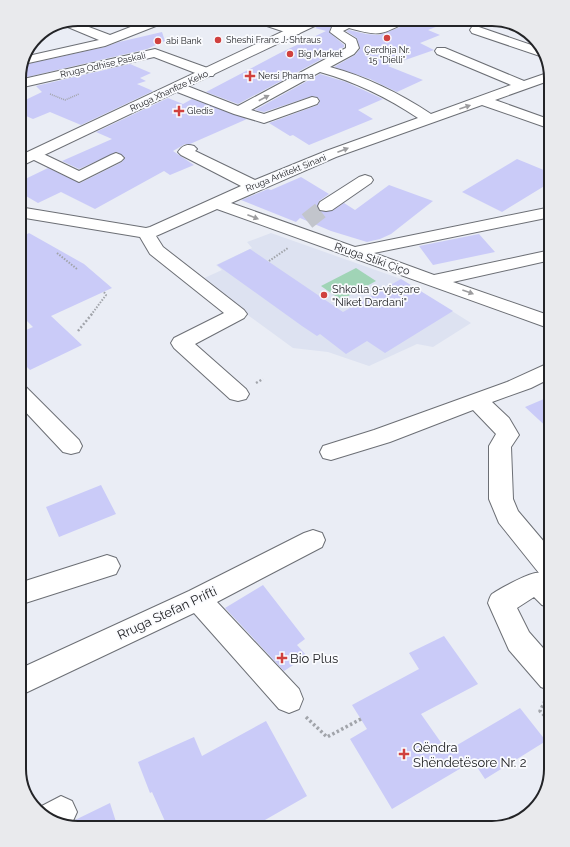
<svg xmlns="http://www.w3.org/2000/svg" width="570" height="847" font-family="Raleway,sans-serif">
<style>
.built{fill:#dde2f1}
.green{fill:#a0d4b6}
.building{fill:#cacbf8}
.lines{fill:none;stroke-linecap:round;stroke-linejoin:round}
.minor-tunnel{stroke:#c2c5cc;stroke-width:17;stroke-dasharray:17 8;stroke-linecap:butt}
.minor-casing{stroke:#6c6f75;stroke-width:2}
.major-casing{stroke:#6c6f75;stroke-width:2}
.path-far3{stroke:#a1a4aa;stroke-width:1.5;stroke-dasharray:1 1;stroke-linecap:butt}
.path-far2{stroke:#a1a4aa;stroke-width:2;stroke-dasharray:1.5 1.5;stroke-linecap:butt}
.path-far1{stroke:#a1a4aa;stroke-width:2.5;stroke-dasharray:2 2;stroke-linecap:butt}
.path{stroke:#a1a4aa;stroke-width:3.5;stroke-dasharray:2.5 2.5;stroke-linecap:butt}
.minor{fill:#fff;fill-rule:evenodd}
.major{fill:#fff;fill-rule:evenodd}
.oneway{fill:#9c9c9e}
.poi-dot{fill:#d0413f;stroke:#fafbfe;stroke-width:1.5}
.labels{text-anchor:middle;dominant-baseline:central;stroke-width:3.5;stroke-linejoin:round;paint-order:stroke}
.far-poi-label{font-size:9px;fill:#232427;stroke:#fafbfe;text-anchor:start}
.far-street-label{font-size:9px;fill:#232427;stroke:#fafbfe}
.street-label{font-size:11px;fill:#232427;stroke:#fafbfe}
.poi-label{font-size:11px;fill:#232427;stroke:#fafbfe;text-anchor:start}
.near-street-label{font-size:13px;fill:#232427;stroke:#fafbfe}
.near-poi-label{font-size:13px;fill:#232427;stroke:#fafbfe;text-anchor:start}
.rim{fill:none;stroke:#232427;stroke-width:2}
</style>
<rect width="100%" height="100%" fill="#eaedf5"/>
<path class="built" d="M271,233L401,279L471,323L433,347L417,344L369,366L328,352L293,348L200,280L222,270L216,265L252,248L247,242Z"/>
<path class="green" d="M356,268L376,281L341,300L321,286Z"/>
<path class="building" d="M326,19L328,23L332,25L329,32L344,45V47L238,104L206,92L280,53L326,31L315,28L324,23Z
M349,19H390L380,25H372Z
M409,19H451V21L428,30L440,35L420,43L434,50L388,66L423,80L397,92L370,79L334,67L355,55L360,49L357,38L346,31L349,30L366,34L379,35L398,28L407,23Z
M162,32L165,41L147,49L27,77L21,70L23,65L105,47L119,42Z
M130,64L151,73L140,78L146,81L137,84L153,91L81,125L50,112L33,119L19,113V103L42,92L36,86Z
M320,74L346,82L383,99L358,110L373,119L309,145L293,135L290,136L269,123L318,105L320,100L317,97L312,96L264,112L255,110Z
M168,98L183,104L192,99L247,119L190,144H185L173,151L194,165L170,175L164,171L95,209L61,192L38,203L19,192V182L48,168L80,183L122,162L125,157L117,152L79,169L62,161L112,139L96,132Z
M517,159L551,173V182L502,212L462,192Z
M301,177L329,194L319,201L317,207L320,211H332L344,203L355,210L389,185L433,201L391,234L380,239L367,242L331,231L300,218L296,222L241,200L268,189L271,190Z
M29,233L84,264L112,288L51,316L82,345L30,370L19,359V333L33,327L19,313V239Z
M479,234L495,252L433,265L419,246Z
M250,249L343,312L401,279L453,311L385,353L367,341L346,354L320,334L317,336L302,326L217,265Z
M551,396V431L525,407Z
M101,485L116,514L59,537L46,507Z
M263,585L305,639L297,645L307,656L284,671L225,608Z
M444,636L478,684L421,714L447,751L520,708L546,741L485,779L473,761L392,809L350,739L367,729L352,705L419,669L409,653Z
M266,721L307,796L251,828H168L152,792L150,793L138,762L194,737L202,756Z
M110,803L118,828H74L70,826L75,820Z"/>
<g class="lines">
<path class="minor-tunnel" d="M307,221L326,206"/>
<defs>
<path id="minor" d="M151,19H168L166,22L105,46L24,64L28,56L99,40L63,25L73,21L110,35Z
M253,19H271L299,28L301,31L299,34H291L255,22Z
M328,19H343L372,27L380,26L393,19H408L406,22C380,36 378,36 349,28L343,31L356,39L359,48L354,54L330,67C367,77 399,93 431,114L511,85L437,54L435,51L437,48H445L524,81L550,72L551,80L495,100L551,120V129L482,105L336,157L231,203L355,247L551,207V217L374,253L434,275L551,250V260L453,282L551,316V329L217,209L156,236L163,247L244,310L247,314L244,318L195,344L246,389L249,394L246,399L238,401L230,399L174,348L171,343L174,338L224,313L150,254L140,237L19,217V207L146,228L150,227L241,186L181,155L178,152C183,145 187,144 194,146L197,149L195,151L255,180L326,151L418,118C388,98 356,82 320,72L251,110L264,114L312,97L317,98L319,101L317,104L264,123L234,114L172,90L170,87L172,84H182L238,106L346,48V44L330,32L332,27L337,25L329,23Z
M476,26L543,49L546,58L472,33L470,30L472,27Z
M155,49L213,70L215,73L213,76H203L154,57L19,88V80Z
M35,150L79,171L111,155L116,153L121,155L124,158L121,161L79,182L30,158L27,155L30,152Z
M365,175L371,177L373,180L371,183L332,210L326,211L320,210L318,206L320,202L359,177Z
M551,362V378L531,388L492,402L509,418L519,435L511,447L513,499L518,511L551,550V580L550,579L551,608L542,605L534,597L517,608L529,632L551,657V691L541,687L509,650L488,603C489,600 490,596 492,594C499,589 532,571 539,573L499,523L489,499V446L496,434L473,410L390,442L331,460L323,458L320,452L323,446L374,430L507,382Z
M19,385L26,387L79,440L82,446L79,452L71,454L63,452L19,405Z
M313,530L322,533L325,540L322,547L217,602L299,689L303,699L299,709L289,713L279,709L194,613L19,696V669L189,591L304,533Z
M107,555L116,558L120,566L116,574L19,605V583Z
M61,796L72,801L77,812L72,823L68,826L45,818L36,809Z"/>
<path id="major" d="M309,19H325L323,22L19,167V156Z"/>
</defs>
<use href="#minor" class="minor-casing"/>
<use href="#major" class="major-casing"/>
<path class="path-far3" d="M50,94L65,100L79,94"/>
<path class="path-far2" d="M57,253L77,269
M269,261L288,248
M91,315L106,295L104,292"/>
<path class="path-far1" d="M78,331L92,314
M256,383L263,379"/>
<path class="path" d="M545,701L540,711L551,722
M306,717L327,737L361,719"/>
<use href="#minor" class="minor"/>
<use href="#major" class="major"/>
</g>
<defs><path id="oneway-solid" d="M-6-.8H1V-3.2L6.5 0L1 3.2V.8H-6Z"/></defs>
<g class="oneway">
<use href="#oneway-solid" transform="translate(264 98) rotate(-28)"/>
<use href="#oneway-solid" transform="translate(465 107) rotate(-19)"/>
<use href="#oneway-solid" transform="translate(343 150) rotate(-21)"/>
<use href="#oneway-solid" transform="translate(253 217) rotate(21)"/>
<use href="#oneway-solid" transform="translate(468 292) rotate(20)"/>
</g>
<g class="poi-dot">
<circle cx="387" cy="38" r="4"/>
<circle cx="218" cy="40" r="4"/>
<circle cx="158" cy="41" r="4"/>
<circle cx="290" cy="54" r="4"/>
<path d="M248 70h4v4h4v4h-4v4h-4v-4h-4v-4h4z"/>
<path d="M177 105h4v4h4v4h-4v4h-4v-4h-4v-4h4z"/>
<circle cx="324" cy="295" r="4"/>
<path d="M280 652h4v4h4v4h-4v4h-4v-4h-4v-4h4z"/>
<path d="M402 748h4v4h4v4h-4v4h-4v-4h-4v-4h4z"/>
</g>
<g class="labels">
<g class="far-poi-label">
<text x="226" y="40">Sheshi Franc J. Shtraus</text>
<text x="166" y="41">abi Bank</text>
<text x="387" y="50" text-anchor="middle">Çerdhja Nr.<tspan x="387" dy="10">15 "Dielli"</tspan></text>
<text x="298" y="54">Big Market</text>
<text x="258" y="76">Nersi Pharma</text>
<text x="187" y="111">Gledis</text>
</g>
<g class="far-street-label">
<text transform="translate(103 65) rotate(-13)">Rruga Odhise Paskali</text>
<text transform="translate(169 91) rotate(-25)">Rruga Xhanfize Keko</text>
<text transform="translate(286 173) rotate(-22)">Rruga Arkitekt Sinani</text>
</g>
<g class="street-label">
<text transform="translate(372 259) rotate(19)">Rruga Stiki Çiço</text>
</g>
<g class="poi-label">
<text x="332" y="289">Shkolla 9-vjeçare<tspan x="332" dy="13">"Niket Dardani"</tspan></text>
</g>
<g class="near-street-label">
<text transform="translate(167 613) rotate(-25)">Rruga Stefan Prifti</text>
</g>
<g class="near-poi-label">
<text x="290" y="658">Bio Plus</text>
<text x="413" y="747">Qëndra<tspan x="413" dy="15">Shëndetësore Nr. 2</tspan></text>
</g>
</g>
<path d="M0 0H570V847H0ZM78 26H492A52 52 0 0 1 544 78V769A52 52 0 0 1 492 821H78A52 52 0 0 1 26 769V78A52 52 0 0 1 78 26Z" fill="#e9eaed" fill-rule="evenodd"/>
<path class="rim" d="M78 26H492A52 52 0 0 1 544 78V769A52 52 0 0 1 492 821H78A52 52 0 0 1 26 769V78A52 52 0 0 1 78 26Z"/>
</svg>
